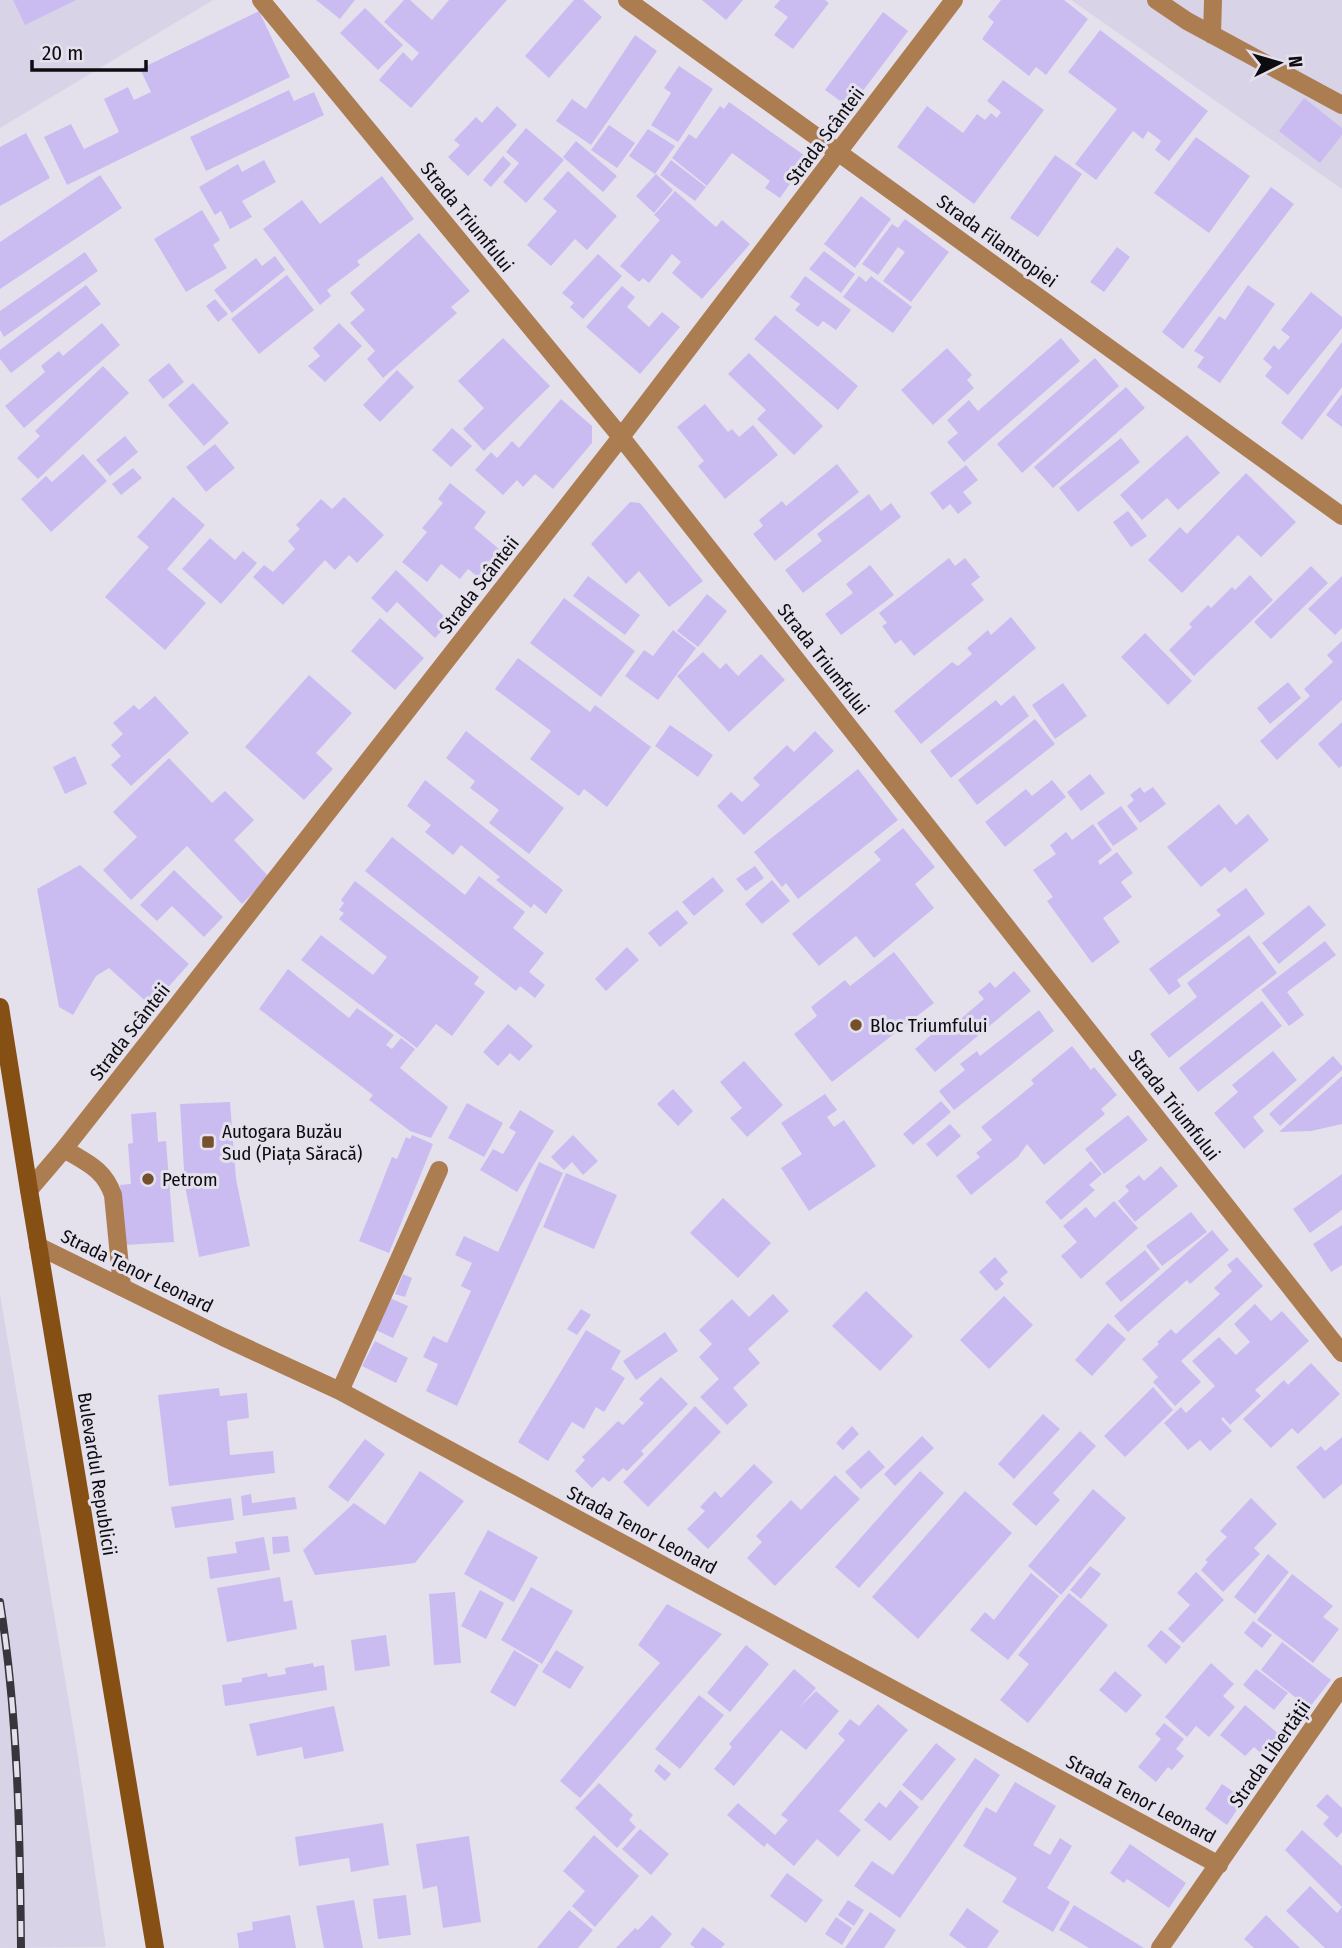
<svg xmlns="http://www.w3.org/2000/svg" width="1342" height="1948" font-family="'Fira Sans Condensed',sans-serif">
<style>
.built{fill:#d8d3e6}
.building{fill:#cabcf1}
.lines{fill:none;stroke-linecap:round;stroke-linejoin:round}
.lane{stroke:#ad7d52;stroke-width:18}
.street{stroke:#ad7d52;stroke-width:18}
.secondary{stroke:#864f14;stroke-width:18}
.rail-casing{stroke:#38363c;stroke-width:8}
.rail{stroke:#e4e1ed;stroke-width:5;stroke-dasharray:16;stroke-linecap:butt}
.poi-dot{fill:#764f2c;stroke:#e4e1ed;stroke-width:2.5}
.labels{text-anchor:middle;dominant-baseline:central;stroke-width:6;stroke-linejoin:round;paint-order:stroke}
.street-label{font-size:19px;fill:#0d0c10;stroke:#e4e1ed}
.poi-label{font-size:19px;fill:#0d0c10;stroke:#e4e1ed;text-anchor:start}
</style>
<rect width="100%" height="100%" fill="#e4e1ed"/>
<path class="built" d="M0,0H213L0,128Z
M1071,0H1342V189Z
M0,1294L76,1744L106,1947L0,1948Z"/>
<path class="building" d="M13,0H76L25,25Z
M316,0H355L340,19Z
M404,0H410L432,20L449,0H507L411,108L379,80L403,52L412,61L419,53L384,22Z
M574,0H583L602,17L549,78L525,56Z
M702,0H743L726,20Z
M780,0H825L829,3L793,49L774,35L788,17L774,7Z
M1001,0H1064L1088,19L1046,75L1036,67L1029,76L982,39L994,22L988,17Z
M365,8L403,45L378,70L340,33Z
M259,11L290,77L67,185L44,137L71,124L84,149L119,132L104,99L128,87L134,100L151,92L140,69Z
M883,12L908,31L850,108L825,90Z
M1100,30L1208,111L1169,161L1155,150L1161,141L1148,131L1143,139L1133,131L1096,180L1075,164L1117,109L1068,72Z
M635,35L657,51L591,145L556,121L572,99L586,109Z
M679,66L713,89L678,142L651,125L671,93L664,88Z
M1003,80L1044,110L974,204L897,147L927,106L963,133L977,114L985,120L991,113L997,118L1001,112L987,101Z
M289,90L294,101L314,92L324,115L206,171L190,137Z
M1304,98L1342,128V135L1320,163L1279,131Z
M729,102L808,158L780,198L765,188L770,181L732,153L707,186L672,158L689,134L696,139L720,106L724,109Z
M497,106L517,125L468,176L448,157L460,145L454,140L476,117L482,123Z
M609,125L635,143L617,168L591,150Z
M526,128L564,160L526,203L503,182L519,163L506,152Z
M648,129L675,146L655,174L629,156Z
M26,133L50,178L0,206V147Z
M1196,137L1250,176L1209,233L1154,193Z
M576,141L617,176L603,192L563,157Z
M1055,155L1082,174L1038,237L1010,218Z
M503,156L511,164L491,187L483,180Z
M264,160L276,182L242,201L252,217L230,229L221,211L215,215L199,187L238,164L242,172Z
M671,160L706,187L695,201L660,175Z
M568,171L617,216L587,250L575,239L551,266L527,245L557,211L543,199Z
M656,174L673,190L654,213L636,196Z
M100,175L122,208L0,289V242Z
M382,176L414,219L357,261L360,265L327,290L331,296L320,305L263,229L302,200L320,224Z
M1271,187L1294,204L1183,349L1162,332Z
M675,191L716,227L722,220L750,244L702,299L672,273L681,262L672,254L649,283L643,278L639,282L620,266L660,220L654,215Z
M861,196L891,219L855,268L824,244Z
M202,210L220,240L213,245L227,268L186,292L154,239Z
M905,219L949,252L911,302L883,281L905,252L898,247L878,275L862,264L892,224L898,228Z
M419,233L470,291L451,307L457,313L383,378L367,359L375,351L350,323L365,310L350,293Z
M1117,247L1130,257L1104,292L1090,282Z
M824,251L855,274L841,293L809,269Z
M85,252L98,271L4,337L0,330V311Z
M598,254L622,276L583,319L570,307L574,303L562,293Z
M275,256L285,270L232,313L214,290L256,258L262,266Z
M287,275L314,310L259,354L231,319Z
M805,276L851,310L836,330L823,321L818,327L795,310L800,304L790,297Z
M859,276L866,282L871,276L912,307L893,333L843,297Z
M86,285L101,304L11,373L0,359V350Z
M1248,285L1275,304L1220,383L1197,367L1204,357L1194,351L1219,316L1225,320Z
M622,286L635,297L627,307L649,327L662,312L680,327L640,374L586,327Z
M1311,292L1342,317V328L1288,395L1265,376L1272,367L1263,359L1274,345L1279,350L1290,337L1281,330Z
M215,299L228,314L218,322L206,306Z
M775,315L858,386L838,410L754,339Z
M102,323L120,345L24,428L5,406L45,372L41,366L59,351L63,356Z
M339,323L362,346L325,382L308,366L320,356L313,348Z
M503,338L550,386L484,451L463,429L484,408L458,381Z
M1061,338L1080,361L964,462L947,442L958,433L947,420L969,400L978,411Z
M1342,342V387L1302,440L1281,423Z
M947,348L972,375L967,380L974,388L933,425L901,390Z
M749,353L823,426L794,455L757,419L766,410L728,374Z
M1095,358L1119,386L1022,473L997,444Z
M169,363L184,382L163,399L148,380Z
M103,366L129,393L38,479L17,458L40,436L35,431Z
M397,370L414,387L380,422L363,405Z
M193,383L229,423L204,446L168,405Z
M1126,387L1145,408L1053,488L1034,467Z
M1342,394V427L1326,415Z
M561,399L592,426V443L553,489L535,474L523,487L517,480L503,495L475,470L491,452L497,458L512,441L519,448Z
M705,404L728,432L732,429L739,437L753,425L778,455L725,499L698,466L704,461L677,427Z
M452,428L472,446L451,467L432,450Z
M1187,435L1220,473L1178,510L1167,498L1142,520L1120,495Z
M125,436L138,452L110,476L96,460Z
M1121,438L1140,462L1078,512L1059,488Z
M215,444L235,468L206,492L186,467Z
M83,454L107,481L51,532L21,499L46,476L52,482Z
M837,464L859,492L775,561L753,534L763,526L759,520L782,501L786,506Z
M966,465L978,480L963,492L972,503L958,514L950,504L943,510L930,493Z
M133,468L142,478L121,495L112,484Z
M1246,473L1296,522L1261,557L1238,535L1182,593L1148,560L1180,527L1187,534Z
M450,483L486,512L474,528L505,554L483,581L468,569L460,579L441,564L427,582L402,562L427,532L422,528L443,503L438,499Z
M869,494L881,511L891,503L901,517L803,593L785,570L822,541L817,534Z
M173,497L205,525L167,569L206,603L165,650L105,597L149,547L137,537Z
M344,497L384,535L357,563L349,555L335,570L325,560L283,605L253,577L264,565L273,572L295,549L288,541L300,529L296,525L321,499L332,509Z
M630,502L640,503L703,581L669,607L639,571L626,584L591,544Z
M1128,511L1147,536L1131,547L1113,522Z
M210,538L235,560L243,551L257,563L221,604L182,569Z
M949,558L955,566L965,558L980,577L971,584L984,600L914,656L901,640L895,644L882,626L887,623L879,613Z
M870,565L894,595L841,635L825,614L853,593L846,584Z
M1311,566L1328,583L1271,639L1254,622Z
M396,570L450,622L435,638L397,602L387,613L371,598Z
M1250,575L1273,600L1194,676L1169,650L1192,627L1189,624L1208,605L1211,608L1232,587L1235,590Z
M588,576L640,615L625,635L573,596Z
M1342,576V628L1335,635L1308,609Z
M707,594L727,611L698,647L677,631Z
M564,598L635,651L601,697L530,643Z
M1011,617L1036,648L921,744L894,711L952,662L958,666L972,654L967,648L988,630L991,635Z
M380,618L424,658L395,690L351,651Z
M673,630L696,648L658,700L625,676L644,650L653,656Z
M1145,633L1192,681L1168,705L1121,657Z
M1342,641V700L1277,760L1260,741L1310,696L1304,689L1333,662L1327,655Z
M703,652L720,669L726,663L738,676L761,654L785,680L729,732L677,676Z
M518,658L590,712L595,705L651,747L607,807L584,789L579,796L530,759L551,731L495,689Z
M309,675L352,713L316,753L333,769L304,800L245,747Z
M1288,682L1301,698L1270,724L1257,708Z
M1063,683L1087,716L1055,739L1032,705Z
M1014,695L1029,716L951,778L930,751L996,700L1001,706Z
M155,696L189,733L131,786L111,765L121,756L111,745L123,734L113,723L134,705L139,710Z
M1035,719L1055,744L977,805L958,780Z
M1342,722V766L1339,768L1318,744Z
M670,725L713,755L698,777L655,746Z
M466,731L564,808L529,854L489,823L499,810L470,788L475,781L446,758Z
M815,731L834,751L744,835L717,806L731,792L742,802L760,785L753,778L787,745L794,752Z
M75,756L87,784L65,794L53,767Z
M169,758L212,803L225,791L254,820L234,840L269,877L242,904L187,846L131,900L103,870L137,837L113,812Z
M858,769L898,820L798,899L786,883L782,887L754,852Z
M1090,774L1105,793L1081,811L1067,792Z
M425,780L563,890L546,914L534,904L531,908L496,880L500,877L461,845L453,855L425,832L431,825L407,806Z
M1052,780L1066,797L1005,847L985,822L1026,789L1032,796Z
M1140,787L1144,793L1153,787L1166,804L1140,823L1127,806L1134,800L1130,795Z
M1219,804L1236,825L1248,814L1269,840L1230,873L1225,867L1201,887L1167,847Z
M1121,806L1138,829L1113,846L1097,823Z
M1093,824L1112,850L1098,861L1100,865L1117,852L1133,873L1121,882L1132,897L1103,918L1120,942L1092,963L1047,901L1053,897L1033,870L1056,854L1050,845L1066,832L1072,840Z
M903,828L935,867L915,884L934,908L874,958L856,936L819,966L792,934L881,860L874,852Z
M392,837L465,895L479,876L525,912L513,928L544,953L529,972L545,985L535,998L520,986L516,991L365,871Z
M80,865L189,964L151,1006L109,968L96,976L73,1015L59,1007L37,889Z
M755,866L764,878L746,891L736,879Z
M174,870L223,917L204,937L172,906L157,921L140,905Z
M713,877L724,891L694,916L682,902Z
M772,880L790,901L762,924L745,904Z
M355,881L479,977L474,984L485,992L452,1036L436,1024L417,1048L301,960L321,935L373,975L387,957L339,919L344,913L339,910L344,903L341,900Z
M1246,888L1265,914L1177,980L1181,986L1169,995L1149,969L1221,915L1216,910Z
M1309,905L1326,925L1279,964L1262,943Z
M677,910L688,923L660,947L648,933Z
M1249,935L1277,973L1169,1058L1150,1034L1197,997L1187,983Z
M1325,941L1336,955L1287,992L1304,1015L1289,1026L1261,990Z
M627,947L639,960L606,991L595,979Z
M894,952L934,1003L832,1082L794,1034L817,1016L811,1007L845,980L850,986Z
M288,969L349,1018L357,1008L394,1035L386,1045L392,1049L401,1038L415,1049L400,1068L448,1107L431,1138L410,1131L369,1100L373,1095L259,1009Z
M1014,971L1031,991L935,1072L915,1049L937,1030L942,1035L984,999L978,992L990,982L995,988Z
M1262,1001L1282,1026L1198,1092L1179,1068Z
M1039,1010L1054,1031L954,1110L939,1091L965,1070L960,1064L977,1051L980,1056Z
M508,1024L533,1046L519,1061L510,1053L498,1066L483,1052Z
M1072,1046L1091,1070L1094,1067L1117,1095L1101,1109L1105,1114L1044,1165L1027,1144L1018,1157L971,1195L956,1176L980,1157L976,1153L992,1140L981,1127L1034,1084L1031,1080Z
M1273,1051L1297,1080L1253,1117L1264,1131L1244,1149L1214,1113L1238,1092L1232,1085Z
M1333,1056L1342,1066V1070L1280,1126L1269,1114Z
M744,1061L783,1105L747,1137L730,1118L742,1108L720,1082Z
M1342,1076V1124L1311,1131L1279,1132Z
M673,1089L693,1111L678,1126L657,1104Z
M825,1094L837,1110L827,1117L834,1127L844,1120L876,1166L809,1211L781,1168L802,1154L781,1123Z
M941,1101L951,1112L913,1145L903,1134Z
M230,1102L236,1179L250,1246L199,1257L185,1186L180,1104Z
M467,1103L503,1123L484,1157L448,1138Z
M520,1110L554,1131L517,1192L480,1170L493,1149L503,1154L516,1132L509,1128Z
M156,1112L158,1142L166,1141L174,1242L125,1245L120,1185L131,1184L128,1144L133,1143L131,1114Z
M1128,1115L1148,1140L1104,1174L1085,1149Z
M950,1124L961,1136L937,1157L926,1144Z
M412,1135L433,1144L389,1253L359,1241L392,1157L397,1159L406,1137L410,1139Z
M573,1135L598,1161L583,1175L572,1162L564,1170L551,1157Z
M1091,1161L1102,1174L1089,1185L1095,1190L1061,1220L1045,1202Z
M539,1162L563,1173L457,1406L426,1391L438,1364L423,1357L433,1336L447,1343L471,1291L461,1286L472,1263L455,1255L464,1236L498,1252Z
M1161,1166L1178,1186L1135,1222L1118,1201L1129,1191L1125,1186L1139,1175L1144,1181Z
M566,1173L617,1195L594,1249L543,1227Z
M1342,1174V1210L1310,1233L1293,1209Z
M723,1198L771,1243L738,1278L690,1233Z
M1114,1201L1138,1228L1081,1279L1061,1256L1077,1242L1063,1226L1086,1207L1095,1218Z
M1191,1212L1207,1232L1162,1266L1146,1246Z
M1342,1225V1265L1331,1272L1313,1244Z
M1212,1230L1229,1250L1190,1284L1187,1280L1128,1332L1114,1316Z
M1145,1250L1160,1269L1121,1302L1105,1283Z
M995,1257L1008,1272L1000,1279L1004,1284L996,1291L979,1272Z
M1237,1257L1263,1286L1181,1361L1201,1382L1175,1406L1153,1382L1158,1377L1142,1359L1159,1344L1157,1342L1171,1329L1176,1334L1220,1294L1214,1288L1232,1271L1227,1265Z
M403,1274L412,1278L405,1297L395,1294Z
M866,1291L913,1336L880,1371L832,1326Z
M773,1294L789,1311L748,1349L760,1363L733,1388L748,1405L727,1425L700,1397L719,1379L699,1357L712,1344L699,1330L732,1299L749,1317Z
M1004,1296L1033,1325L989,1369L960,1340Z
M390,1298L408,1306L393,1338L376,1330Z
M1255,1304L1271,1321L1282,1311L1309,1341L1255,1390L1261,1396L1230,1425L1223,1417L1221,1419L1232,1431L1210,1451L1200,1440L1188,1450L1164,1423L1181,1407L1186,1413L1215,1386L1192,1361L1219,1337L1236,1355L1250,1342L1234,1324Z
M581,1309L591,1315L577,1335L567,1329Z
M1108,1323L1126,1339L1092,1376L1075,1360Z
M586,1330L621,1351L611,1369L625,1378L604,1412L596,1407L584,1429L572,1422L548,1461L518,1442Z
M665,1332L678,1351L636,1380L623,1361Z
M375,1341L408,1358L396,1383L362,1366Z
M1311,1363L1340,1394L1298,1434L1292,1428L1271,1448L1243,1419L1284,1380L1288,1385Z
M661,1377L688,1404L641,1451L644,1454L627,1471L623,1468L609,1482L603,1477L592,1488L575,1471L585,1460L582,1457L618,1421L623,1425L644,1403L639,1399Z
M1153,1387L1173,1410L1125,1457L1104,1436Z
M219,1388L220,1396L247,1393L249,1418L227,1421L230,1455L273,1451L275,1473L169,1486L158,1395Z
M695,1406L721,1432L648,1507L623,1482Z
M1043,1414L1060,1429L1014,1479L998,1464Z
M852,1426L859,1434L843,1450L836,1443Z
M1080,1431L1096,1446L1053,1493L1060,1500L1036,1526L1012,1504Z
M922,1436L934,1448L895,1486L884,1474Z
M1342,1437V1484L1324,1499L1296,1467L1321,1446L1325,1451Z
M365,1439L385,1454L348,1502L328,1487Z
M869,1450L885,1467L861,1489L845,1472Z
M754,1464L773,1482L708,1549L687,1529L705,1511L700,1507L715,1491L721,1498Z
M420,1471L464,1501L415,1563L315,1575L303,1550L354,1503L385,1525Z
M920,1471L944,1493L859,1588L835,1567Z
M835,1475L860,1499L775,1586L747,1558L762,1542L756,1536L791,1500L801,1510Z
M1093,1489L1126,1518L1061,1595L1028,1566Z
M965,1491L1012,1533L918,1639L872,1597Z
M251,1494L252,1503L295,1497L297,1509L243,1516L241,1496Z
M231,1498L234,1520L175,1528L171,1507Z
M1251,1498L1277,1524L1254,1548L1260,1554L1223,1592L1201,1570L1208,1562L1205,1560L1227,1537L1220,1531Z
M488,1530L538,1557L514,1602L464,1574Z
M288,1536L290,1552L273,1554L272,1537Z
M264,1537L270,1570L210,1579L207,1557L237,1553L235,1542Z
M1268,1554L1289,1572L1255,1614L1234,1597Z
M1090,1566L1101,1574L1081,1599L1070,1590Z
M1196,1572L1224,1600L1183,1643L1168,1629L1190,1605L1177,1593Z
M1031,1573L1059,1596L1008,1660L970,1630L985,1612L994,1620Z
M1292,1574L1333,1606L1323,1617L1339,1629L1313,1663L1257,1620Z
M280,1577L284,1602L292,1600L297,1629L227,1642L217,1588Z
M531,1587L573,1611L542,1664L501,1640Z
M480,1590L504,1603L486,1639L461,1626Z
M455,1592L461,1663L434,1665L429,1594Z
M1069,1593L1108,1625L1028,1723L1000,1700L1029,1664L1018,1655Z
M667,1604L722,1634L580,1798L560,1781L660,1663L638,1645Z
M1253,1621L1272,1635L1262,1648L1244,1633Z
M1161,1630L1181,1647L1166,1664L1147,1646Z
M386,1635L390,1666L355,1671L351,1640Z
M1282,1642L1331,1680L1309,1708L1261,1670Z
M746,1645L769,1664L730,1712L707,1693Z
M514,1650L539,1665L515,1707L490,1692Z
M556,1650L584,1667L570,1689L542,1672Z
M313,1663L314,1667L324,1665L327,1690L225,1706L222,1685L242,1682V1678L267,1673L268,1677L286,1674L285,1668Z
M1211,1663L1234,1684L1223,1696L1235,1707L1209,1737L1196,1726L1187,1737L1165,1717Z
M794,1669L816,1688L799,1708L816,1691L839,1711L806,1750L781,1730L734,1786L714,1769L732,1747L729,1744Z
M1256,1669L1288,1693L1274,1710L1243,1685Z
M1115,1671L1142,1695L1126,1713L1099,1690Z
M699,1695L724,1715L680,1769L655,1749Z
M878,1704L908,1730L839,1811L861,1830L838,1857L817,1839L794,1866L767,1843L764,1847L727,1815L738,1803L775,1835L788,1820L781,1815L845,1740L838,1734L850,1719L859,1726Z
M1245,1705L1282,1737L1265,1757L1254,1747L1245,1756L1220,1735Z
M334,1706L344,1751L304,1759L302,1747L257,1756L249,1724Z
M1164,1723L1184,1739L1176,1749L1184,1756L1172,1770L1168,1767L1156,1782L1138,1767L1161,1739L1155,1734Z
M936,1743L956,1759L922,1801L902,1785Z
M975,1758L1000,1775L900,1918L854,1886L872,1861L893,1875Z
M659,1764L671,1774L665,1781L654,1771Z
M1015,1782L1056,1806L1033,1845L1050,1855L1060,1838L1072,1846L1047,1888L1070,1902L1053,1932L1002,1902L1017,1878L963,1846L986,1807L996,1813Z
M599,1783L633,1815L629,1820L636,1827L617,1848L575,1808Z
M1222,1784L1244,1799L1227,1825L1205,1809Z
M900,1790L919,1807L890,1841L864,1820L879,1802L886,1808Z
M1327,1794L1342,1808V1832L1337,1838L1323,1824L1329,1817L1316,1806Z
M383,1823L389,1865L351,1872L349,1858L299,1866L295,1837Z
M640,1829L669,1854L651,1875L622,1849Z
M1302,1830L1342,1866V1948H1325L1286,1911L1310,1886L1337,1913L1342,1907L1285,1850Z
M594,1835L639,1876L595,1927L572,1906L585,1891L563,1871Z
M469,1836L481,1922L443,1928L437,1886L423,1889L416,1844Z
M1130,1844L1186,1883L1169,1908L1127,1879L1124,1883L1110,1873Z
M787,1873L823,1900L806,1923L770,1896Z
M406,1895L411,1935L378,1939L373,1899Z
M354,1900L363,1948H324L316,1906Z
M848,1900L864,1910L854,1926L838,1915Z
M1074,1905L1144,1948H1089L1059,1930Z
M967,1908L999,1931L987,1948H967L949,1935Z
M569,1910L593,1930L578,1948H537Z
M870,1912L896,1930L884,1948H845Z
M290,1915L296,1948H239L237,1933L253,1930L252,1922Z
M652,1915L672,1934L660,1948H616L635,1928L638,1930Z
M1266,1915L1300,1948H1254L1244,1939Z
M836,1917L852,1928L842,1945L825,1934Z
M703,1927L725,1944L721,1948H695L690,1944Z"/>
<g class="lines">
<path class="lane" d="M1156,0L1187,21L1342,105
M1212,35L1213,0
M64,1149C87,1163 104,1169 113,1195L122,1287"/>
<path class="street" d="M261,0L621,437L1342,1353
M627,0L1342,516
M29,1190L64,1149L178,1004L621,437L954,0
M38,1246L223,1337L340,1391L1219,1865
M340,1391L439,1170
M1160,1948L1342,1686"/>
<path class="secondary" d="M0,1007L29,1190L155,1948"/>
<defs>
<path id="rail" d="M0,1602C18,1717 20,1832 21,1948"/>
</defs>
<use href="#rail" class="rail-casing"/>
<use href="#rail" class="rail"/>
</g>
<g class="poi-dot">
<circle cx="856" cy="1025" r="7"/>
<rect x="201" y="1135" width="14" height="14" rx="3.5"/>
<circle cx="148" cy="1179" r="7"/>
</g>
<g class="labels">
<g class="street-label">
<text transform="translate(825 136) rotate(-53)">Strada Scânteii</text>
<text transform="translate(467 217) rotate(51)">Strada Triumfului</text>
<text transform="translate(997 241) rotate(36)">Strada Filantropiei</text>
<text transform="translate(479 585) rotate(-52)">Strada Scânteii</text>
<text transform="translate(823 659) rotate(52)">Strada Triumfului</text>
<text transform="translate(130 1032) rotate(-52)">Strada Scânteii</text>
<text transform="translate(1174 1105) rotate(52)">Strada Triumfului</text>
<text transform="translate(137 1271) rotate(26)">Strada Tenor Leonard</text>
<text transform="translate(97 1474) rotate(81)">Bulevardul Republicii</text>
<text transform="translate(642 1530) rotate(28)">Strada Tenor Leonard</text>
<text transform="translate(1270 1754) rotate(-55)">Strada Libertății</text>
<text transform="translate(1141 1799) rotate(28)">Strada Tenor Leonard</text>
</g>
<g class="poi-label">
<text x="870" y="1025">Bloc Triumfului</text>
<text x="222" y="1131">Autogara Buzău<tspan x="222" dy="22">Sud (Piața Săracă)</tspan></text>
<text x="162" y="1179">Petrom</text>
</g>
</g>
<g transform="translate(1279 63) rotate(85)" stroke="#e4e1ed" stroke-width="5" paint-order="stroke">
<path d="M0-5L12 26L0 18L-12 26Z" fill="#0d0c10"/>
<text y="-10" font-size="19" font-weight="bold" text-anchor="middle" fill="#0d0c10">N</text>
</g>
<path d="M32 60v10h114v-10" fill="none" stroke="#0d0c10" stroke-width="3.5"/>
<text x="42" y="60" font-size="21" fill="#0d0c10" stroke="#e4e1ed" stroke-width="5" paint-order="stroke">20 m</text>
</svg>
